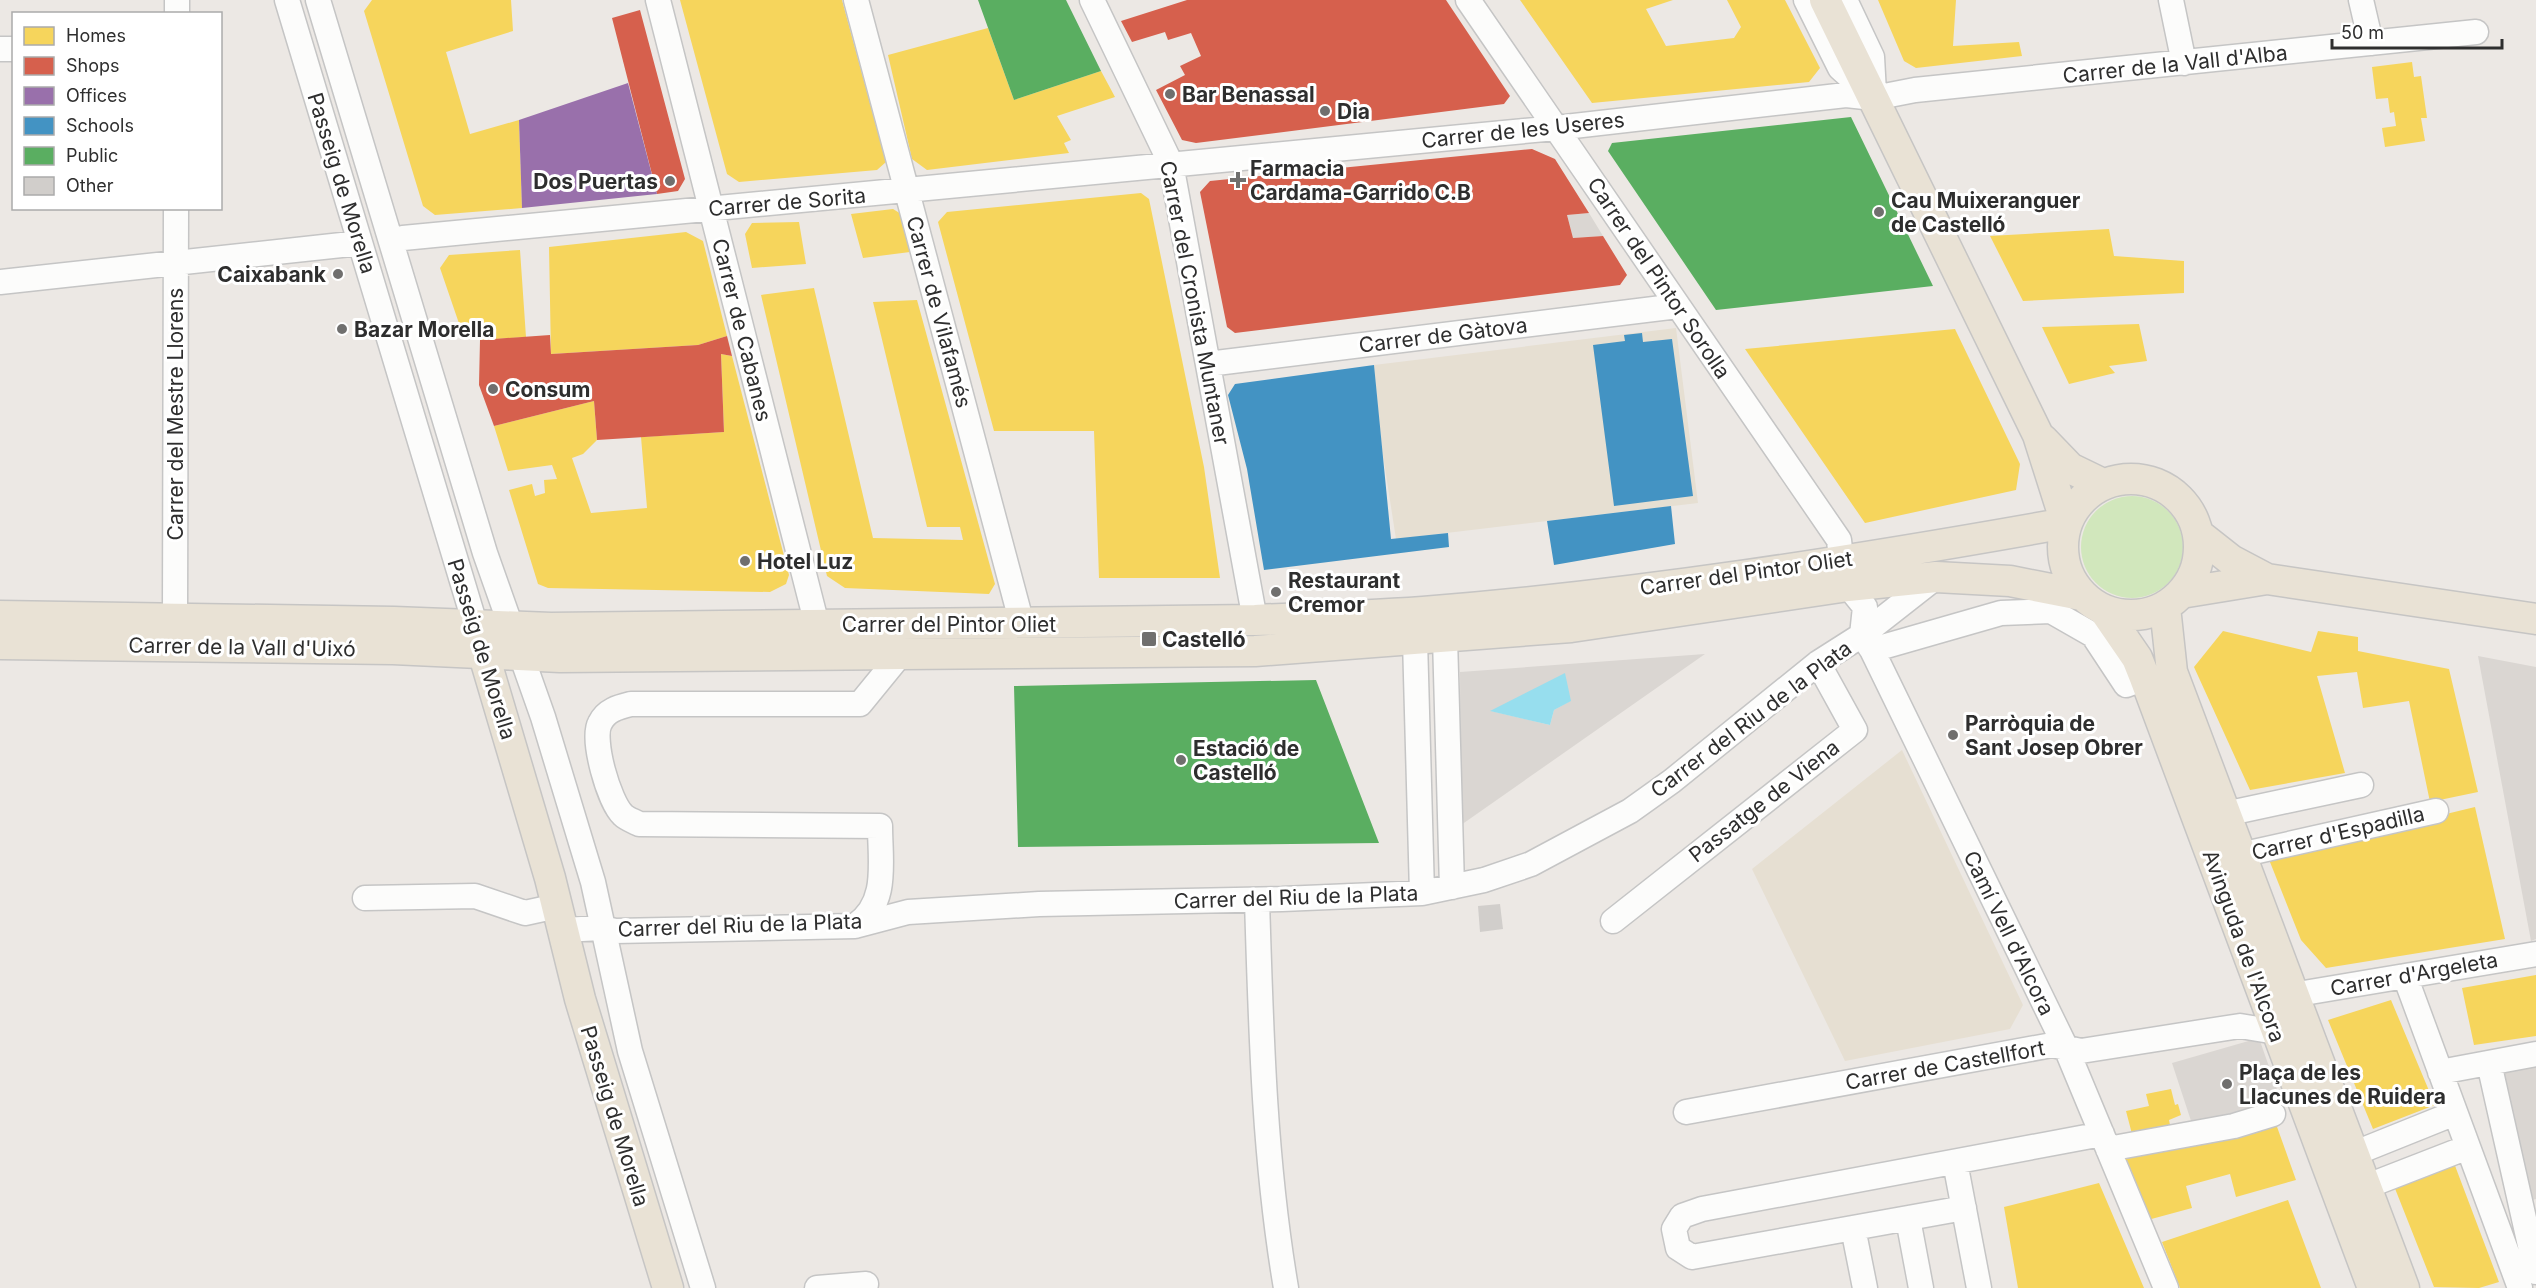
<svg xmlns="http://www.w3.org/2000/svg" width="2536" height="1288" font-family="Inter,sans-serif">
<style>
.education{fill:#e6dfd2}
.green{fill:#d1e7bc}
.plaza{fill:#dad6d2;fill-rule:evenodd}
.water{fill:#97deee}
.homes{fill:#f6d55c}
.shops{fill:#d6604d}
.offices{fill:#9970ab}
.schools{fill:#4393c3}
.public{fill:#5aae61}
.building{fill:#d1cecb}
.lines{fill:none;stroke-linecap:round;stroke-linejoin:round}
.minor-casing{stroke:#c5c5c5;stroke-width:27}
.major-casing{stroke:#c6c5c4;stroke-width:33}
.minor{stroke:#fcfcfb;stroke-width:24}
.major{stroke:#e9e2d5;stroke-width:30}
.poi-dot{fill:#706f6e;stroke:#fff;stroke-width:2}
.labels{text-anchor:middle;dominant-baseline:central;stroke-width:6;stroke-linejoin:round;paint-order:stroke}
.street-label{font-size:21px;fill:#2e2e2e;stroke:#fff}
.poi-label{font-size:21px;font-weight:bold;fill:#2e2e2e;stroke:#fff;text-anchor:start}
</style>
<rect width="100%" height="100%" fill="#ece8e4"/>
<path class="education" d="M1676,328L1698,503L1396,539L1382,449L1374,365Z
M1902,750L2023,1005L2010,1029L1845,1061L1752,869Z"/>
<path class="green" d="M2081 547a51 51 0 1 1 102 0a51 51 0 1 1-102 0Z"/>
<path class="plaza" d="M1589,213L1603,236L1573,238L1567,215Z
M1705,654L1461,825L1460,672ZM1570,701L1554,710L1550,725L1491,711Z
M2478,656L2536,667V939L2531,941Z
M2259,1038L2282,1104L2194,1130L2172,1063Z
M2536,1054V1199L2520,1203L2489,1063Z"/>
<path class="water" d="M1565,673L1571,701L1554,710L1550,725L1490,711Z"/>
<path class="homes" d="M372,0H511L513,31L446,52L470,134L519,120L522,208L435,215L423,206L364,11Z
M680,0H842L886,162L877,170L739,182L727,174Z
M1520,0H1673L1646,9L1666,46L1734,38L1741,27L1727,0H1785L1820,68L1809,82L1592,103Z
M1878,0H1956L1953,46L2019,42L2022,56L1916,68L1904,61Z
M988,28L1014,100L1101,71L1115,97L1057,116L1071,140L1064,143L1069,153L927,170L912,159L888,55Z
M2412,62L2414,77L2421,76L2427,118H2421L2425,141L2385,147L2382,128L2396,126L2394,112L2390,113L2388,98L2376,99L2372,67Z
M1141,193L1149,199L1204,467L1220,578H1099L1094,431H994L938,222L947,212Z
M893,209L906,217L910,252L863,258L851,214Z
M799,222L806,264L752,268L745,234L752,223Z
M2109,229L2114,256L2184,261V293L2023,301L1990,236Z
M686,232L703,241L727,336L698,345L551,354L549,247Z
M520,250L526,337L480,340L464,338L440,268L449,255Z
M814,288L873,538L963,540L960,527H927L873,302L917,300L995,584L989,594L845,588L827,576L761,295Z
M2139,324L2147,361L2109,366L2115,373L2069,384L2042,327Z
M1955,329L2020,464L2016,490L1865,523L1745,349Z
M721,354L732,356L789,575L786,584L770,592L548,588L538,584L509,490L532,484L535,496L545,493L544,480L557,479L552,465L508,471L494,426L594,401L597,440L583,454L572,458L591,513L647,508L641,437L724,432Z
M2223,631L2311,652L2318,631L2358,637V651L2449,669L2478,792L2430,802L2409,701L2363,708L2357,672L2317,676L2345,773L2250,790L2194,667Z
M2475,807L2505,939L2326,968L2301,940L2268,857Z
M2536,975V1036L2474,1045L2462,988Z
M2391,1000L2435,1105L2373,1129L2328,1020Z
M2171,1089L2175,1105L2178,1104L2181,1115L2169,1120L2170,1125L2132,1134L2126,1111L2149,1106L2146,1094Z
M2276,1124L2296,1180L2236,1197L2230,1174L2186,1186L2192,1208L2144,1221L2119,1157Z
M2454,1163L2499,1282L2479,1288L2434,1287L2394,1186Z
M2099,1183L2144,1288H2018L2004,1207Z
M2288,1200L2321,1288H2180L2162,1242Z"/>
<path class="shops" d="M1187,0H1446L1510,96L1504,104L1196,143L1182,140L1156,90L1185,75L1180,66L1201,56L1191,33L1168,40L1165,32L1132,42L1121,21Z
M640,10L685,179L678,191L657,194L612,18Z
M1532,149L1555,159L1589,213L1567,215L1573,238L1603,236L1627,275L1620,285L1235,333L1227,327L1200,192L1210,181Z
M550,335L551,354L698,345L727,336L732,356L721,354L724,432L597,440L594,401L494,426L479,385L480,340Z"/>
<path class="offices" d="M628,83L657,194L522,208L519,120Z"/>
<path class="schools" d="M1642,333L1643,342L1672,339L1693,496L1614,506L1593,345L1625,341L1624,335Z
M1374,365L1391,539L1448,533L1449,547L1264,570L1247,469L1228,395L1235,384Z
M1671,506L1675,544L1554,565L1547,521Z"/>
<path class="public" d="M978,0H1066L1101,71L1014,100Z
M1851,117L1933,286L1716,310L1608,151L1612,143Z
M1316,680L1379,843L1018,847L1014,686Z"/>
<path class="building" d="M1500,904L1503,929L1480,932L1478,906Z"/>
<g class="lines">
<defs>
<path id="minor" d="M287,0L475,624
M318,0L485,553L543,717L593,882L630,1051L703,1288
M658,0L817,625
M856,0L1022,624
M1092,0L1171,164L1255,620
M1468,0L1839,540L1841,559
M1806,0L1840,68L1868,93
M1845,0L1872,57L1874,93
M2171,0L2184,63
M2361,0L2371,43
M177,14V0
M0,49H14
M403,238L1556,128L1846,95L1874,98L1915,90L2476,32
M0,282L360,243
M1208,364L1678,306
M1848,586L1865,607L1862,635L1872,650L2066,1048L2166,1288
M175,619L176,208
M1420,623L1415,640L1422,893
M1434,624L1445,638L1452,887
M1872,650L2001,613L2051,611L2093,635L2126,685L2145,678
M2225,814L2361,785
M2240,855L2436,811
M365,898L475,896L525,913L557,906
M1257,900C1261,1030 1264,1159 1286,1288
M1613,921L1855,730L1818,663
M855,926C889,903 880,862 880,826L639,824C634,821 627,819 623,815C609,802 591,739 600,723C606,710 619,707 631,704H860L900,655
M562,930L602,928L615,931L855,926L908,912L1039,904L1282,899L1422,893L1484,880L1531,864L1630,811L1672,781L1818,663L1862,635L1936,577
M2405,976L2520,1288
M2292,995L2536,954
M2489,1063L2536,1272
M2440,1072L2536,1054
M1686,1112L2052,1045L2081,1051L2240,1026L2276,1032
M2108,1149L2234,1126L2273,1114
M2353,1154L2455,1113
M1955,1162L1979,1288
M2365,1187L2468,1147
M1964,1208L1692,1257L1678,1248L1674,1229L1682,1216L1702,1209L2102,1134
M1908,1219L1921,1288
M1853,1228L1865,1288
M817,1288L866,1284"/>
<path id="major" d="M1825,0L2038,435L2066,523
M2043,440L2070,468L2103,484
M2063 547a68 68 0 1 1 136 0a68 68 0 1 1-136 0Z
M2198,534L2231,560L2267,579L2536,619
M2181,593L2267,579
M2165,607L2172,672L2404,1288
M2104,610L2137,658L2145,678L2373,1288
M0,616L394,622L551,628L1255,620C1311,618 1367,616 1423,612C1638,595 1853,561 2066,523
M478,635L550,878L580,999L668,1288
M0,644L393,649L560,657L1255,651L1571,627L1848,586L1936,577L2010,581L2081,595"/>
</defs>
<use href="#minor" class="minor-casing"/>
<use href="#major" class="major-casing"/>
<use href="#minor" class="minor"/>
<use href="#major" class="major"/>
</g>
<g class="poi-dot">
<circle cx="1170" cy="94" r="6"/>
<circle cx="1325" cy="111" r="6"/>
<path d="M1235 171h6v6h6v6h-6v6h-6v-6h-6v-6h6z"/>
<circle cx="670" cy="181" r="6"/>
<circle cx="1879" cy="212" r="6"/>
<circle cx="338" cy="274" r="6"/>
<circle cx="342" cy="329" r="6"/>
<circle cx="493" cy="389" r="6"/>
<circle cx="745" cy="561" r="6"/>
<circle cx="1276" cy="592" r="6"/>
<rect x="1141" y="631" width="16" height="16" rx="3"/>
<circle cx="1953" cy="735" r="6"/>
<circle cx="1181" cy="760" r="6"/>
<circle cx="2227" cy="1084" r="6"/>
</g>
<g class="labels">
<g class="street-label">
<text transform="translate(2175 64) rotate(-6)">Carrer de la Vall d'Alba</text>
<text transform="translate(1523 130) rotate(-6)">Carrer de les Useres</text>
<text transform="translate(342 183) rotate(73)">Passeig de Morella</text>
<text transform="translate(787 202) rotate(-5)">Carrer de Sorita</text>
<text transform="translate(1659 278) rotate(56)">Carrer del Pintor Sorolla</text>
<text transform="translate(1195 303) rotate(79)">Carrer del Cronista Muntaner</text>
<text transform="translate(939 312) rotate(75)">Carrer de Vilafamés</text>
<text transform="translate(742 330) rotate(76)">Carrer de Cabanes</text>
<text transform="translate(1443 335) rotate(-7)">Carrer de Gàtova</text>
<text transform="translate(175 414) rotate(-90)">Carrer del Mestre Llorens</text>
<text transform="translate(1746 573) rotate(-8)">Carrer del Pintor Oliet</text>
<text x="949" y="624">Carrer del Pintor Oliet</text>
<text transform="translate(242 647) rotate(1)">Carrer de la Vall d'Uixó</text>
<text transform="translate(482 649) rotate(73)">Passeig de Morella</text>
<text transform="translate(1751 719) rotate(-37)">Carrer del Riu de la Plata</text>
<text transform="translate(1764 801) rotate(-38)">Passatge de Viena</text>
<text transform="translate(2338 833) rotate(-13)">Carrer d'Espadilla</text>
<text transform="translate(1296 897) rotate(-2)">Carrer del Riu de la Plata</text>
<text transform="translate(740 925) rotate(-2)">Carrer del Riu de la Plata</text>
<text transform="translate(2009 933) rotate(64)">Camí Vell d'Alcora</text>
<text transform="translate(2244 946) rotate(70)">Avinguda de l'Alcora</text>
<text transform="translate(2414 974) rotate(-10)">Carrer d'Argeleta</text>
<text transform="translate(1945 1065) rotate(-10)">Carrer de Castellfort</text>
<text transform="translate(615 1116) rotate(73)">Passeig de Morella</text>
</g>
<g class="poi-label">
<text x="1182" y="94">Bar Benassal</text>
<text x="1337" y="111">Dia</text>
<text x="1250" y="168">Farmacia<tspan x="1250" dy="24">Cardama-Garrido C.B</tspan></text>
<text x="658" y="181" text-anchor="end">Dos Puertas</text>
<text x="1891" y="200">Cau Muixeranguer<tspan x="1891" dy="24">de Castelló</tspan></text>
<text x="326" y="274" text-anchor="end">Caixabank</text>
<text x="354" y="329">Bazar Morella</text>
<text x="505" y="389">Consum</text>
<text x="757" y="561">Hotel Luz</text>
<text x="1288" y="580">Restaurant<tspan x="1288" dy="24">Cremor</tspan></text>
<text x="1162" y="639">Castelló</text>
<text x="1965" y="723">Parròquia de<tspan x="1965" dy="24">Sant Josep Obrer</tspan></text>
<text x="1193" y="748">Estació de<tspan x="1193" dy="24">Castelló</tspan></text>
<text x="2239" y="1072">Plaça de les<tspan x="2239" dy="24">Llacunes de Ruidera</tspan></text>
</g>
</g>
<rect x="12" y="12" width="210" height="198" fill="#ffffff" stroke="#ababab" stroke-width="1.5"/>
<rect x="24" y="27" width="30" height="18" fill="#f6d55c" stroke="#ababab" stroke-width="1.5"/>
<text x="66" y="42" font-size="18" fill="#2e2e2e">Homes</text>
<rect x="24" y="57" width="30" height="18" fill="#d6604d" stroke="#ababab" stroke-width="1.5"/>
<text x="66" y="72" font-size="18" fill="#2e2e2e">Shops</text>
<rect x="24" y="87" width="30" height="18" fill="#9970ab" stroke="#ababab" stroke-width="1.5"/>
<text x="66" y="102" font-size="18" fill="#2e2e2e">Offices</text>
<rect x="24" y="117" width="30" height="18" fill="#4393c3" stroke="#ababab" stroke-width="1.5"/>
<text x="66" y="132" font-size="18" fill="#2e2e2e">Schools</text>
<rect x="24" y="147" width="30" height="18" fill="#5aae61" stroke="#ababab" stroke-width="1.5"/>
<text x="66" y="162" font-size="18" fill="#2e2e2e">Public</text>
<rect x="24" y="177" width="30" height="18" fill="#d1cecb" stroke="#ababab" stroke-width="1.5"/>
<text x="66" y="192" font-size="18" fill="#2e2e2e">Other</text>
<path d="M2332 39v9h170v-9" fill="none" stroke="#2e2e2e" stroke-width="3"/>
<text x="2341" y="39" font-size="18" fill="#2e2e2e" stroke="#ffffff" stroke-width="4.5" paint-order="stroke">50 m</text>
</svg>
